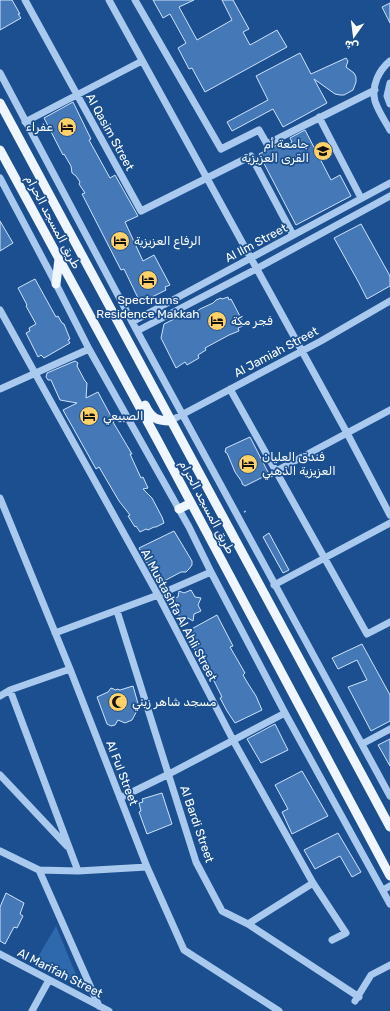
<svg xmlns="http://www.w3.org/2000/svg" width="390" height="1011" font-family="Rubik,'Noto Sans Arabic',sans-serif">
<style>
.green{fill:#2e69ad}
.building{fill:#4478b7;stroke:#cfe3fa}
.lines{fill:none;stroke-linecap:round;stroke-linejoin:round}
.path{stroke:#a9c9ee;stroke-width:1.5;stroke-dasharray:2 3;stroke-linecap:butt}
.minor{stroke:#a9c9ee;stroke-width:7}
.major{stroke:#f0f6ff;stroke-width:9}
.labels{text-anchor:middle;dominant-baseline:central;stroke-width:3.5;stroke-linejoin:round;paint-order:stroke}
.poi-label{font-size:12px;fill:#fff;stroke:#1b4f8f;text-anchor:start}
.street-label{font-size:12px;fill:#fff;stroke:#1b4f8f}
</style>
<rect width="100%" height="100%" fill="#1b4f8f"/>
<path class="green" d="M56,926L77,977L76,983L35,962Z"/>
<path class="building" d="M0,0H12L20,14H18L21,18L0,30Z
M153,0H194L179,7L197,40L232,20L222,0H233L249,29L243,32L250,45L277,30L287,47L205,92L192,68L189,69L178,48L186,43L170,14L163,18Z
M390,3V23L382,7Z
M300,53L311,74L346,58L348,61L346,67L354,73L356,77V82L353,90L344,95H340L335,94L314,79L327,103L283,127L273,109L232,131L227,122L268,100L256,76Z
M73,102L91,139L89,140L110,178L115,175L138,216L125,222L143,261L154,255L170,285L165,287L166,290L144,301L138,298L124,269L121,270L82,194L85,193L79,184L80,182L76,176L72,173L71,166L64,154L63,155L44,118Z
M305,130L331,180L340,175L351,196L296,225L259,154L279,144L281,148L292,142L290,138Z
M0,221L13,243L0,251Z
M361,224L390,276V286L367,299L359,283L334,238Z
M35,279L56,317L58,316L62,323L64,324L70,339L68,340L70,343L44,358L41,355L38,357L26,333L30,331L29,328L36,324L26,306L27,305L18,288Z
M228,297L229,300L231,299L242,320L240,321L243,326L238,328L239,331L229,335L205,348L206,350L198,355L199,358L187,365L185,362L176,368L161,338L164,324L186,313L188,318L200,309L213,303L216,300L221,298L222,299Z
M75,361L78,363L77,366L85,381L87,383L86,398L98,392L114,422H113L132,454H130L141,478L143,477L148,488L143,489L152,498L162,517L164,523L156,527H154L148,530L146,529L140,532L136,526L135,527L128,516L130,515L119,501L99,467L96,469L63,410L77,403L60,400L51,380H48L46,377L47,373Z
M250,437L269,474L245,486L242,484V482L235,472L227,453L225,452L226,448Z
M174,531L192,561V565L189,569L186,572H181L166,580L162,581L157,579L154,576L139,548Z
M269,533L289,570L283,573L263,537Z
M191,590L195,597L201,598L198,605L201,611L194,614L193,621L188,618L181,620L172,599L178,597L179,591L184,593Z
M217,615L233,646L230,647L245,673L243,675L247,682L256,696L262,710L235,723L227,711L220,698L222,697L204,661L201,663L186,632Z
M362,644L390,695V721L371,731L348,687L367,680L357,660L338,669L332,658Z
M133,686L139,707L132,720L125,723L118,720L115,725L111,726L107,724L97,697L108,692L111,688L116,690L117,689L120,690Z
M275,724L288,750L261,763L247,739Z
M390,739V766L378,745Z
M302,771L328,816L292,834L282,812L288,809L275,785Z
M162,793L172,824L147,834L139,812L141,811L139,803L143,802L142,799Z
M338,833L361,872L352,877L340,856L315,869L304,850Z
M6,893L24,903L20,914L23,916L17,928L14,927L5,944L0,941V907Z"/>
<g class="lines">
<path class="path" d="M244,512L248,510"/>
<path class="minor" d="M25,0L141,211L251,156L293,235
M109,0L347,433L390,515
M135,0L221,149L259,130L267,144L375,90
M390,61C379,70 371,86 375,101C378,111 385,121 390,130
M0,73L137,331L390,796
M390,83L387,96L390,104
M319,117L361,198
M25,122L142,61
M0,178L55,282L89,349L189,527L211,572L285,713L390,904
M0,310L158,595L233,740L313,883L248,924
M132,322L390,183
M137,331L256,269L390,196
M0,389L89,349
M230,389L367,634L390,622
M170,421L321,341L390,301
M276,471L390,410
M0,498L70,669L147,867L184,950L279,1011
M274,585L390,523
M117,611L196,862L222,911L248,924L359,997
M55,633L158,595L211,572
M10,690L78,871L147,867
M0,696L10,690L70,669
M362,744L390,729
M0,775L67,846
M120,798L169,774L285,713
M0,851L39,870L78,871
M39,870L99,1006
M313,883L346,933L332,940
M383,890L390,886
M0,954L109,1011
M355,1001L371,975L390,965
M32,1011L49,980"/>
<path class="major" d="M0,103L390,827
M0,150L158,441L390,876
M56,284L59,259
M145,405C151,418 157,421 170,421
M179,509L191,503"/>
</g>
<defs>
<symbol id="hotel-disc" viewBox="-11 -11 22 22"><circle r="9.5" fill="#ffd166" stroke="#1b4f8f"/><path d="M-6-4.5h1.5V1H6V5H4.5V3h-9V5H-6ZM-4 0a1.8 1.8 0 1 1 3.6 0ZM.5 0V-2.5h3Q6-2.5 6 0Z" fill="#111"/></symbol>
<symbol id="university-disc" viewBox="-11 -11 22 22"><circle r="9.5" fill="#ffd166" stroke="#1b4f8f"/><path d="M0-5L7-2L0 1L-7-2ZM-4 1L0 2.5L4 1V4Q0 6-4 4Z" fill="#111"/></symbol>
<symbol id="mosque-disc" viewBox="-11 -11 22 22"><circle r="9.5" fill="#ffd166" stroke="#1b4f8f"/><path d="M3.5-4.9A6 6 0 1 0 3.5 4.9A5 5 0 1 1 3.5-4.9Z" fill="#111"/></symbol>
</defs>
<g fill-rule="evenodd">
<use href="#hotel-disc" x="56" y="116" width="22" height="22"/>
<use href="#university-disc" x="312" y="140" width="22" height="22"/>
<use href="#hotel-disc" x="109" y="230" width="22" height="22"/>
<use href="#hotel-disc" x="137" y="269" width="22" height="22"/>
<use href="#hotel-disc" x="206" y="310" width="22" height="22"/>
<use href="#hotel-disc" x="78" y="405" width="22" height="22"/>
<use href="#hotel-disc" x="237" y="453" width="22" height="22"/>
<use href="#mosque-disc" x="107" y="691" width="22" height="22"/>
</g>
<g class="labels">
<g class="poi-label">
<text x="53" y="127" text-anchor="end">عفراء</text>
<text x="309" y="144" text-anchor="end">جامعة أم<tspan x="309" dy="14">القرى العزيزية</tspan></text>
<text x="134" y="241">الرفاع العزيزية</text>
<text x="148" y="300" text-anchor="middle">Spectrums<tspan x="148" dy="14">Residence Makkah</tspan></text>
<text x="231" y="321">فجر مكة</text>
<text x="103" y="416">الصبيعي</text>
<text x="262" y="457">فندق العليان<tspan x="262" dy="14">العزيزية الذهبي</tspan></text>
<text x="132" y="702">مسجد شاهر زيني</text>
</g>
<g class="street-label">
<text transform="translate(110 132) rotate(61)">Al Qasim Street</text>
<text transform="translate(53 222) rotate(62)">طريق المسجد الحرام</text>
<text transform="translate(256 243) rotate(-28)">Al Ilm Street</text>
<text transform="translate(276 352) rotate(-28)">Al Jamiah Street</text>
<text transform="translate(207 507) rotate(62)">طريق المسجد الحرام</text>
<text transform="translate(179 615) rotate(62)">Al Mustashfa Al Ahli Street</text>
<text transform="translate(122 773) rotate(69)">Al Ful Street</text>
<text transform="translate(197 824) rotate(71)">Al Bardi Street</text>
<text transform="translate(60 973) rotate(27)">Al Marifah Street</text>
</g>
</g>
<g transform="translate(354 36) rotate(194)" stroke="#1b4f8f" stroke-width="3" paint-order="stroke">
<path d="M0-3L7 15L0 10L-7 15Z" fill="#ffffff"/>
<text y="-6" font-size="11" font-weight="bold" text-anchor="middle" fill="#ffffff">ش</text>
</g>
</svg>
